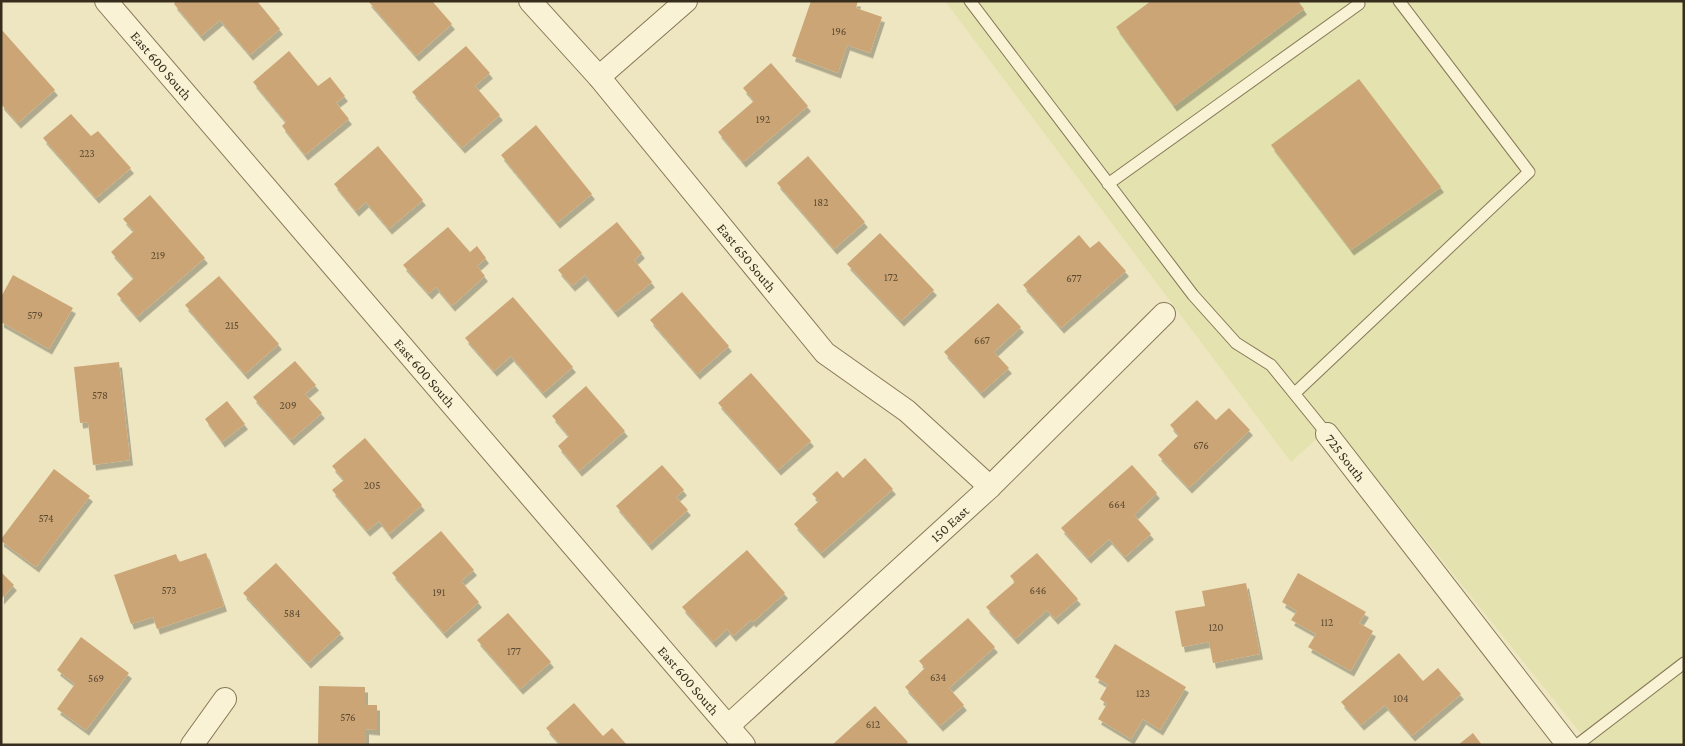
<svg xmlns="http://www.w3.org/2000/svg" width="1685" height="746" font-family="'Crimson Pro',serif">
<style>
.farmland{fill:#e4e2ae}
.building{fill:#cca576;filter:url(#shadow)}
.lines{fill:none;stroke-linecap:round;stroke-linejoin:round}
.lane-casing{stroke:#877758;stroke-width:13}
.street-casing{stroke:#877758;stroke-width:24}
.lane{stroke:#f9f2d4;stroke-width:11}
.street{stroke:#f9f2d4;stroke-width:22}
.labels{text-anchor:middle;dominant-baseline:central;stroke-width:4;stroke-linejoin:round;paint-order:stroke}
.number-label{font-size:11px;fill:#5c4b33}
.street-label{font-size:14px;fill:#372d1d;stroke:#f5efd0}
</style>
<defs>
<filter id="shadow"><feDropShadow dx="3" dy="5.5" stdDeviation="0" flood-color="#0004"/></filter>
</defs>
<rect width="100%" height="100%" fill="#eee6c1"/>
<path class="farmland" d="M945,1H1684V745H1590L1333,424L1291,462Z"/>
<path class="building" d="M176,1H257L280,29L250,55L220,20L201,36L174,4Z
M368,1H432L452,24L416,56Z
M811,1H858L856,8L882,17L870,53L847,45L838,73L792,56Z
M1151,1H1298L1304,9L1174,106L1116,27Z
M1,29L55,90L18,123L1,104Z
M466,46L490,73L475,86L500,115L462,148L412,92Z
M289,51L318,86L330,77L345,96L336,103L349,119L305,155L282,126L286,122L253,82Z
M771,63L808,106L743,162L718,132L754,101L743,88Z
M1359,79L1441,187L1351,250L1271,145Z
M71,114L91,136L98,131L131,168L96,198L43,138Z
M536,125L592,194L557,223L501,155Z
M378,146L423,200L389,229L366,202L356,211L334,184Z
M808,156L865,222L834,249L777,183Z
M150,195L205,258L137,317L117,294L134,278L111,252L134,231L123,219Z
M617,222L642,253L634,260L652,282L615,312L585,275L572,286L558,270Z
M448,227L470,252L477,246L486,258L477,266L485,276L452,306L436,287L429,294L403,265Z
M880,233L934,290L901,321L847,264Z
M1079,235L1090,248L1099,241L1126,271L1061,328L1023,285Z
M13,275L73,308L49,349L1,322V297Z
M219,276L279,344L245,374L185,305Z
M682,292L729,346L697,374L650,320Z
M513,297L573,367L543,393L511,356L494,371L465,338Z
M998,303L1021,327L994,352L1009,368L981,393L944,352Z
M295,361L316,385L305,394L322,413L291,440L253,397Z
M119,362L130,460L93,465L88,422L80,423L74,367Z
M751,373L811,441L778,470L718,403Z
M586,386L625,431L579,471L558,446L569,436L552,416Z
M1197,400L1216,420L1229,408L1250,430L1189,488L1158,455L1179,435L1170,425Z
M227,401L245,424L222,442L205,419Z
M365,438L422,505L389,534L379,521L367,531L332,490L344,480L332,466Z
M865,458L893,489L821,553L794,524L819,501L812,494L837,471L843,478Z
M662,465L684,490L676,497L688,510L649,545L616,506Z
M1132,465L1157,493L1134,515L1151,534L1125,557L1109,539L1088,558L1061,528Z
M54,469L90,496L36,567L1,541V539Z
M441,531L474,570L461,581L479,602L444,633L392,573Z
M747,550L785,593L753,622L751,620L733,636L727,629L713,642L682,607Z
M206,553L224,606L157,629L153,617L131,624L114,575L176,554L179,562Z
M1037,553L1078,599L1055,619L1047,610L1015,639L986,607L1015,582L1010,576Z
M276,563L341,633L308,663L243,593Z
M1,572L14,585L1,599Z
M1298,573L1366,612L1359,623L1373,631L1351,671L1308,647L1316,634L1291,620L1297,611L1282,602Z
M1246,583L1260,654L1213,663L1209,642L1182,647L1175,611L1205,606L1202,591Z
M508,613L551,662L520,689L477,640Z
M968,618L995,647L949,688L964,705L940,726L905,687L925,668L919,661Z
M81,637L129,673L86,730L57,709L75,684L57,670Z
M1115,644L1186,687L1160,730L1143,719L1131,739L1098,719L1107,704L1100,699L1108,685L1095,677Z
M1399,653L1423,681L1438,668L1461,694L1412,736L1385,705L1361,725L1341,702Z
M319,686L365,687V705H377V730L366,729V745H318Z
M574,703L603,736L612,728L627,745H561L546,728Z
M875,706L908,742L904,745H832Z
M1473,733L1482,745H1458Z"/>
<g class="lines">
<defs>
<path id="lane" d="M970,1L1193,295L1236,343L1271,365L1327,434
M1108,184L1359,4
M1295,393L1529,172L1399,1
M1577,745L1684,663"/>
<g id="street">
<path id="s1" d="M106,1L744,745"/>
<path id="s2" d="M530,1L599,77L825,353L907,411L990,487"/>
<path d="M599,77L686,1"/>
<path id="s3" d="M1327,434L1568,745"/>
<path id="s4" d="M728,726L990,487L1164,314"/>
<path d="M192,745L225,699"/>
</g>
</defs>
<use href="#lane" class="lane-casing"/>
<use href="#street" class="street-casing"/>
<use href="#lane" class="lane"/>
<use href="#street" class="street"/>
</g>
<g class="labels">
<g class="number-label">
<text x="839" y="31">196</text>
<text x="763" y="119">192</text>
<text x="87" y="153">223</text>
<text x="821" y="202">182</text>
<text x="158" y="255">219</text>
<text x="891" y="277">172</text>
<text x="1074" y="278">677</text>
<text x="35" y="315">579</text>
<text x="232" y="325">215</text>
<text x="982" y="340">667</text>
<text x="100" y="395">578</text>
<text x="288" y="405">209</text>
<text x="1201" y="445">676</text>
<text x="372" y="485">205</text>
<text x="1117" y="504">664</text>
<text x="46" y="518">574</text>
<text x="169" y="590">573</text>
<text x="1038" y="590">646</text>
<text x="439" y="592">191</text>
<text x="292" y="613">584</text>
<text x="1327" y="622">112</text>
<text x="1216" y="627">120</text>
<text x="514" y="651">177</text>
<text x="938" y="677">634</text>
<text x="96" y="678">569</text>
<text x="1143" y="693">123</text>
<text x="1401" y="698">104</text>
<text x="348" y="717">576</text>
<text x="873" y="724">612</text>
</g>
<g class="street-label">
<text stroke="none"><textPath href="#s1" startOffset="85">East 600 South</textPath></text>
<text stroke="none"><textPath href="#s2" startOffset="336">East 650 South</textPath></text>
<text stroke="none"><textPath href="#s1" startOffset="490">East 600 South</textPath></text>
<text stroke="none"><textPath href="#s3" startOffset="30">725 South</textPath></text>
<text stroke="none"><textPath href="#s4" startOffset="300">150 East</textPath></text>
<text stroke="none"><textPath href="#s1" startOffset="895">East 600 South</textPath></text>
</g>
</g>
<rect width="1685" height="746" fill="none" stroke="#372d1d" stroke-width="5"/>
</svg>
